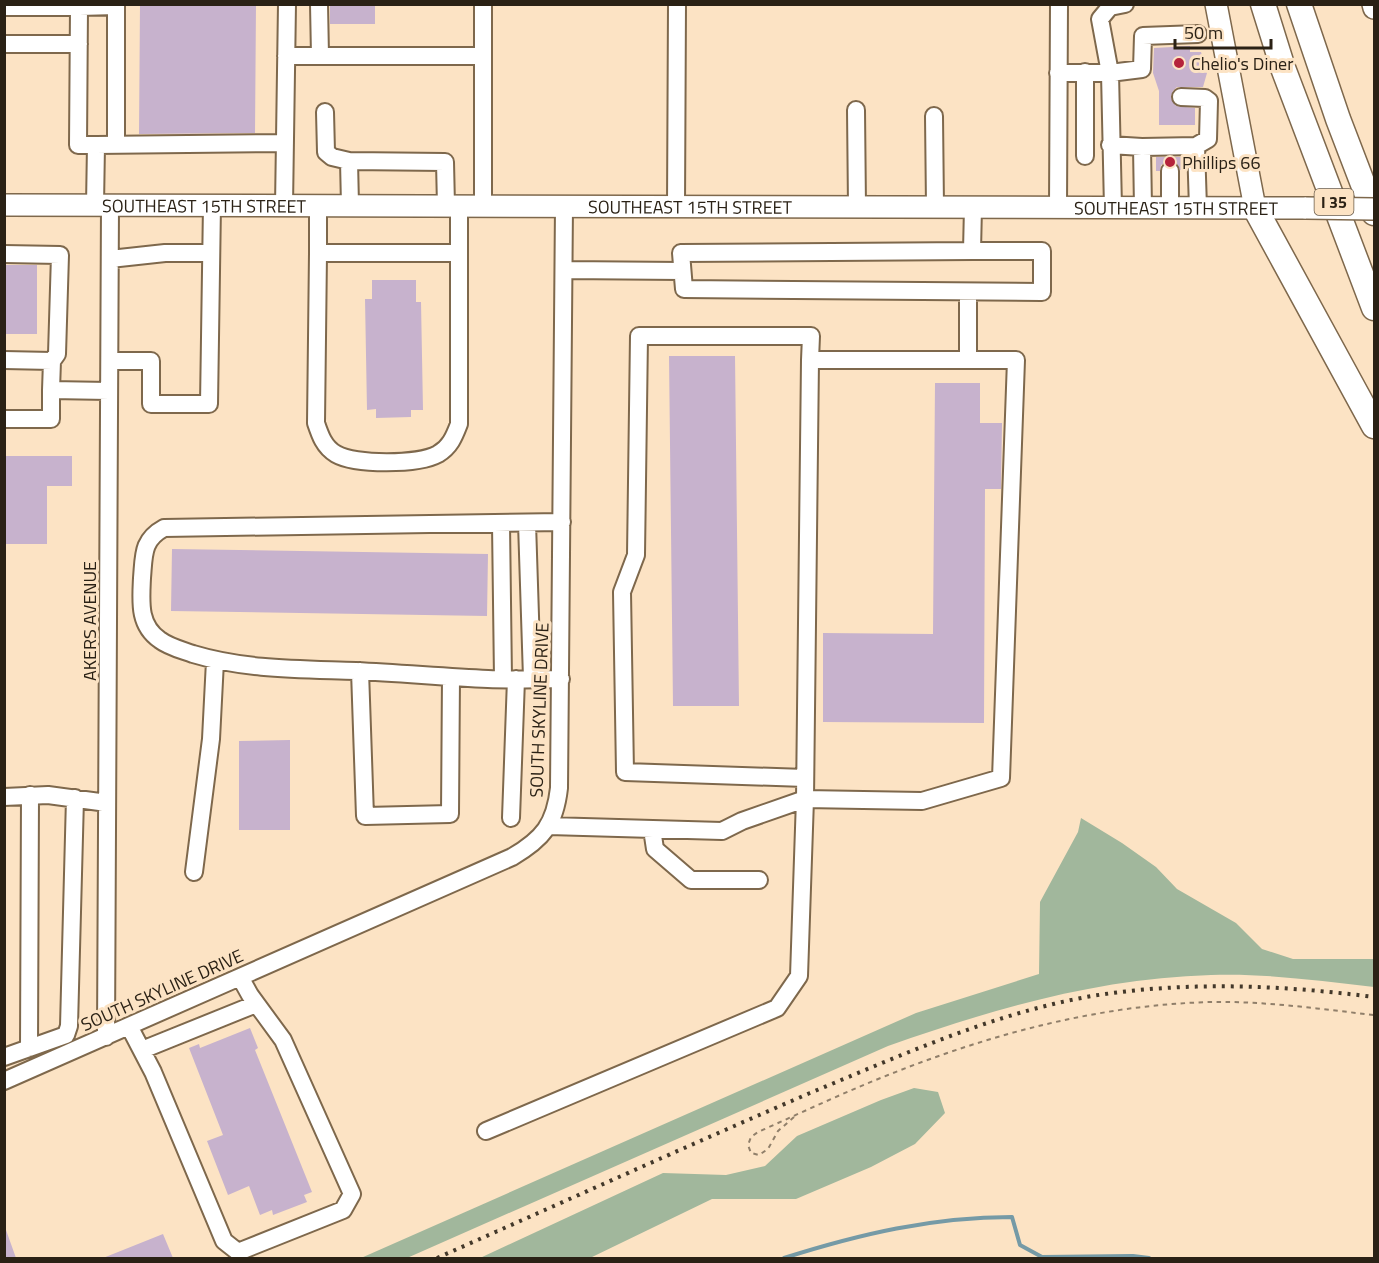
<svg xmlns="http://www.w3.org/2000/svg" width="1379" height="1263" font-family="'Titillium Web',sans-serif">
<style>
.forest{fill:#a1b79c}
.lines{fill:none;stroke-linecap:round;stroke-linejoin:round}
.stream{stroke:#759aa6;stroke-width:4}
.building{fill:#c7b2cd}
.minor-casing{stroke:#7e684c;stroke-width:20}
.major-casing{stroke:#7e684c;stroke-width:24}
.highway-casing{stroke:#7e684c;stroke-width:27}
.path{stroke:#907f6a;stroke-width:2;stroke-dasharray:4.5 4.5;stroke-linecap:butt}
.minor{stroke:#fff;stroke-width:16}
.major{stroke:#fff;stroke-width:21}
.highway{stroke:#fff;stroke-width:24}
.rail{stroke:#43382a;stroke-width:4;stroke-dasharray:3 6;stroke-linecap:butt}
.major-bridge-casing{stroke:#7e684c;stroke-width:24;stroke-linecap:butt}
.major-bridge{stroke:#fff;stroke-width:21}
.poi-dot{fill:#b5233b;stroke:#fce3c4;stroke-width:2}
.labels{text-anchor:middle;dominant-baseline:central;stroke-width:6;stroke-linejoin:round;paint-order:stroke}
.shield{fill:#fce3c4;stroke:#695b4a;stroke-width:1.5}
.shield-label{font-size:16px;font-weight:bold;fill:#2a2115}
.poi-label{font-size:18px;fill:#2a2115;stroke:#fce3c4;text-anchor:start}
.street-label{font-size:18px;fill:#2a2115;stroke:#fce3c4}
</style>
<rect width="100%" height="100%" fill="#fce3c4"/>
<path class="forest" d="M1081,818L1122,843L1156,867L1177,889L1236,923L1262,949L1293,959H1374V987C1321,981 1266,973 1211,975C1099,978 993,1009 888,1046L407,1258H361L916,1013L1039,974L1040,902L1078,832Z
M914,1088L938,1092L945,1113L915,1144L871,1167L796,1199H712L590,1258H480L663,1173L726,1175L765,1166L797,1136L881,1100Z"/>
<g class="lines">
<path class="stream" d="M784,1258C860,1234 932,1217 1012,1217L1020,1245L1042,1257L1133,1256L1149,1258"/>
</g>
<path class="building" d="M140,4H256L255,133L139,134Z
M330,4H375V24H330Z
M1190,46V52H1201L1207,73L1203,87H1177L1173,91L1171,97L1176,106L1195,108V125H1159V91L1153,73L1154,48Z
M1156,157H1184V170H1180L1176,162L1169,161L1161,165L1160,171H1156Z
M4,265H37V334H4Z
M372,280H416V302H421L423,410H411V417L376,418V409L367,410L365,299H372Z
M669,356H735L739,706H673Z
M935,383H980V423H1002L1001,489H985L984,723L823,722V633L933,634Z
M4,456H72V486H47V544H4Z
M172,549L488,554L487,616L171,611Z
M290,740V830H239V741Z
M250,1028L258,1048L255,1050L312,1192L304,1195L307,1202L273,1215L272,1210L260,1215L249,1186L228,1195L207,1141L223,1135L189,1048L199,1044L200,1048Z
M4,1230H6L16,1258H4Z
M163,1234L173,1258H103Z"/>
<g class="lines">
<defs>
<path id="minor" d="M319,4L320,56
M483,4V206
M4,7H79L78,145H96
M79,7L116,6V145
M4,44H79
M286,56H483
M1058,73H1110L1100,19L1110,7L1125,4
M1181,97L1205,98L1209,101L1208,139L1196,146
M856,110L857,207
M325,112L326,152L332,157L349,161
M934,116L935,207
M1110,145L1142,147
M1085,156V72
M1170,171V208
M95,205L96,145L285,143
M350,205L349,161L445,162L446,206
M284,206L287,4
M318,206V253H459V206
M676,206L677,4
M1058,207L1059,4
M1113,208L1110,73L1142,69L1143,36L1198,34
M1143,208L1142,147L1196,146L1198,208
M972,251H1042V292L684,289L681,253Z
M972,251L973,207
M318,253L316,423C320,435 324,447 336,454C355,465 418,465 438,454C450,447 454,437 459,424V253
M4,254L60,255L57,354L52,361
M110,259L165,253H211
M564,270L682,271
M968,292V360
M4,360L52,361L51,390L109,391
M110,361H151V404H209L212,205
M4,419H51V390
M527,523L532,678
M501,524L503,679
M360,671L365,816L450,814L451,677
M561,679C537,679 512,680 488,679C444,677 400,673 356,671C301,669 246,670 193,654C182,650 169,647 160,640C138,625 141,601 142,578C144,555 142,540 164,528L562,522
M805,778L625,772L622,592L636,555L639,336H811L810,360H1016L1001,778L922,801L805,799L810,360
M4,797L48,795L107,803
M511,818L516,679
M652,829L655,849L691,880H759
M194,872L211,739L215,661
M129,1026L153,1072L224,1241L238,1252L343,1210L352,1194L283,1040L250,995L240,977
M106,1037L110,205
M29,1048L30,795
M142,1050L256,1004
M4,1057L66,1035L69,1026L75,798
M4,1081L512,857C543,839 555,824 559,788L564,206
M486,1131L777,1008L799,976L805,799L742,821L722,831L549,826"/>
<g id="major">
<path d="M1216,4L1255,208"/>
<path d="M1373,4L1374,8"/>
<path id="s1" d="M4,205L1306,208"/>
</g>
<path id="highway" d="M1263,4L1283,68L1374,308
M1299,4L1338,119L1374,213
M1255,208L1374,426"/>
</defs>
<use href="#minor" class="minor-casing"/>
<use href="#major" class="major-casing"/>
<use href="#highway" class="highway-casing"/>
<path class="path" d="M794,1117L778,1131L768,1149L759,1155L751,1153L748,1145L751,1137L758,1132C794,1116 830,1099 866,1084C976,1038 1092,1005 1211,1002C1265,1001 1320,1009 1374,1015"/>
<use href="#minor" class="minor"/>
<use href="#major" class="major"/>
<use href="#highway" class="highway"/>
<path class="rail" d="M437,1258C561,1203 685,1147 810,1093C902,1055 994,1013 1092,996C1186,981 1280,985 1374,997"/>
<defs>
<path id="major-bridge" d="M1306,208L1374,209"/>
</defs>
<use href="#major-bridge" class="major-bridge-casing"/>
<use href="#major-bridge" class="major-bridge"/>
</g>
<g class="poi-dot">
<circle cx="1179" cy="63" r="6"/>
<circle cx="1170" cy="162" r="6"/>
</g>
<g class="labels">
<rect class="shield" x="1314.5" y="189" width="39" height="26" rx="4.5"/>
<g class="shield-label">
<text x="1334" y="202">I 35</text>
</g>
<g class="poi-label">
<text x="1191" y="63">Chelio's Diner</text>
<text x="1182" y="162">Phillips 66</text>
</g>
<g class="street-label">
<text stroke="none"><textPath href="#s1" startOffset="200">SOUTHEAST 15TH STREET</textPath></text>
<text stroke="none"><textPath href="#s1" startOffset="686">SOUTHEAST 15TH STREET</textPath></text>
<text stroke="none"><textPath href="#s1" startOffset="1172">SOUTHEAST 15TH STREET</textPath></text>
<text transform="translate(89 621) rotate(-90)">AKERS AVENUE</text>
<text transform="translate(539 710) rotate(-88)">SOUTH SKYLINE DRIVE</text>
<text transform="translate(162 990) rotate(-24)">SOUTH SKYLINE DRIVE</text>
</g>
</g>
<rect width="1379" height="1263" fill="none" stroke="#2a2115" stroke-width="12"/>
<path d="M1175 39v9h96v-9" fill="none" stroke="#2a2115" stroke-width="3"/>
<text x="1184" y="39" font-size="18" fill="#2a2115" stroke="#fce3c4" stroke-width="4.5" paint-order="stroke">50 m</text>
</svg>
